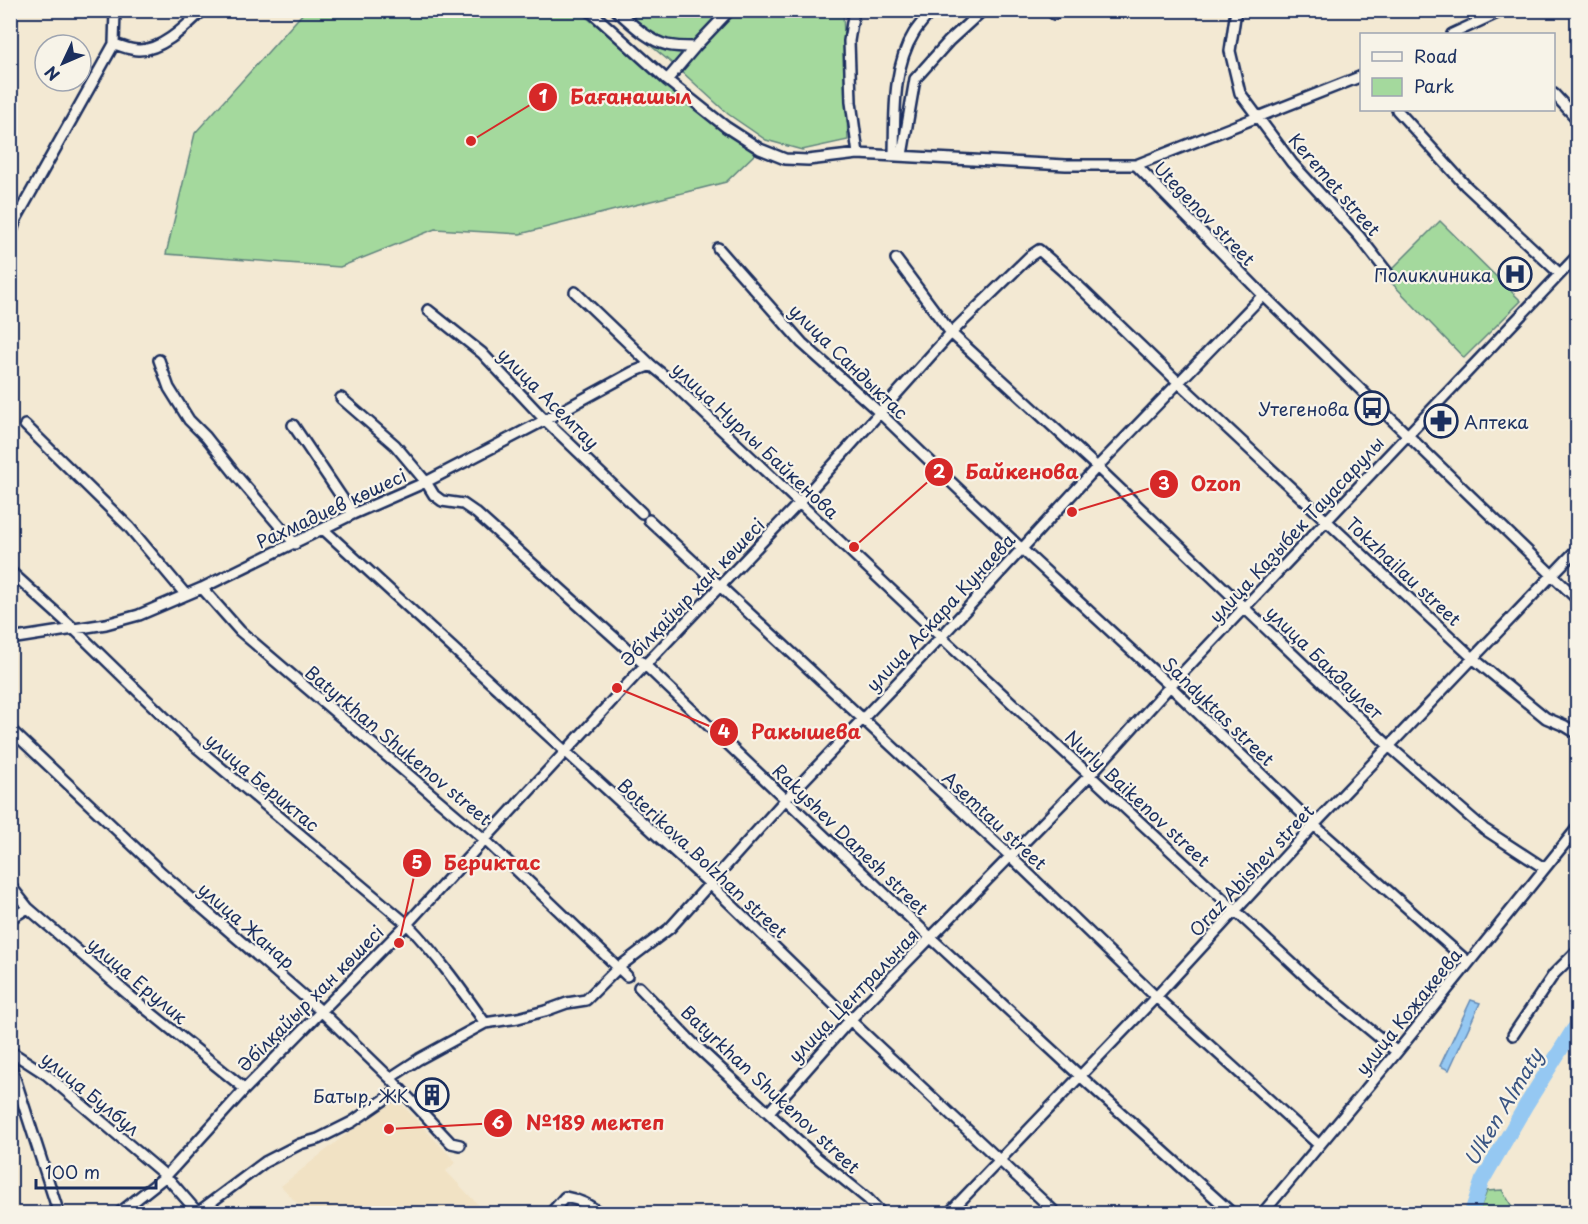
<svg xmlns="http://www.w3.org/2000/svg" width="1588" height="1224" font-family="'Playpen Sans',sans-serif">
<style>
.built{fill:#f1e2c4}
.green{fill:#a4d99d;stroke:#60847e;stroke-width:1.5}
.water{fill:#95c8f2;stroke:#648bb7;stroke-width:1.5}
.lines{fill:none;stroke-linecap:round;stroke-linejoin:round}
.river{stroke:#95c8f2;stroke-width:15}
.minor-casing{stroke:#1b2f5e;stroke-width:14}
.minor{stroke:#f7f3e8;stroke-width:9}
.labels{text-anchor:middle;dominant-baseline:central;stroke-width:4.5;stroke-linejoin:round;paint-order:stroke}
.street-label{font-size:18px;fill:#1b2f5e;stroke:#f7f3e8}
.poi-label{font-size:18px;fill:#1b2f5e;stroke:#f7f3e8;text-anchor:end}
.water-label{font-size:20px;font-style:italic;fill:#3a5583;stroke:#f7f3e8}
.leader{fill:none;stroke:#d62828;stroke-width:2}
.callout-dot{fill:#d62828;stroke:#f7f3e8;stroke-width:2}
.mark-label{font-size:18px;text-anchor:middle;font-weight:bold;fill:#fff}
.callout-label{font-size:20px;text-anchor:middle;font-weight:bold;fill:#d62828;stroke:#f7f3e8;stroke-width:4.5;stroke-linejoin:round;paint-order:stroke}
</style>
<rect width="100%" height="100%" fill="#f3e9d3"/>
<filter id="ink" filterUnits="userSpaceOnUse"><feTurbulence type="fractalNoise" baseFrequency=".0167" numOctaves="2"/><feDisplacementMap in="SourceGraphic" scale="12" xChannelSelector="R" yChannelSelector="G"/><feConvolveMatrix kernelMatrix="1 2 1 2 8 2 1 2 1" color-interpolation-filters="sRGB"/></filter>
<g filter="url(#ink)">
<path class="built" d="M394,1096L456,1162L446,1171L486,1213H306L281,1186Z"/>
<path class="green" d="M305,11H578L667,80L760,149L726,182L520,234L435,229L340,267L166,254L195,133Z
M609,11H843L848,140L802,150L766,140L728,114L680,70Z
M1440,221L1521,301L1464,358L1385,276Z
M1502,1190L1516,1213H1478L1487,1191Z"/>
<path class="water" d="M1471,1000L1480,1003L1449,1070L1440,1066Z"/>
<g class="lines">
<path class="river" d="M1471,1214L1482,1181L1526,1105L1573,1030L1578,1024"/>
<defs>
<path id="minor" d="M589,10L667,80L726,127L760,149L785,159L808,160L858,154L1066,165H1136L1362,76
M616,10C631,23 647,40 667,45C676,47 686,47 695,47
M854,10L849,41L851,102L858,154
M1051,10L1054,14L1059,10
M1236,10L1230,51L1240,93L1292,163L1359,236L1387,272
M1452,34L1504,10
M114,44C122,46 130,50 138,50C162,51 187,25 203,10
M667,80L695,47L730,10
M1554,94L1578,120
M1397,110L1466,186L1560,274
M894,155C895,114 892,68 914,33C919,25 926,18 931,10
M902,155L915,79L949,41L983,10
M1136,165L1263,295L1578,600
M10,237L16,219L114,44L115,10
M718,248L802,343L879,412L936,467
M896,259L951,333L1097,467L1390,747L1484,829L1544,868
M575,292L651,365L667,378L941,637L1312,982L1397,1052
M428,310L482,353L545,420L642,513
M159,360L169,388L189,420L206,437L236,475L295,544
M341,398L395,445L426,482L434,495L442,501L463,504L476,513L645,665L931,938L1079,1075L1233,1214
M25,425L129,527L186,595
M293,425L353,514
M949,480L1025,552L1170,686L1314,825L1468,962
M649,520L1010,856L1156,997L1319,1145
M323,529L710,884L850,1020L1057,1214
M10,571L73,628L189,741L407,924C437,955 461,989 485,1023
M202,588L240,631L484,839L627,976
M10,639L106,624L139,615L202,588L353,514L426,482L545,420L633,372L651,365
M10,729L162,873L321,1011L390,1078L451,1143L460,1145
M10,885L28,908
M10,919L28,908L130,996L245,1089
M639,987L693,1043L816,1157L868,1199L882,1214
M1513,1035L1554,974L1578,950
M10,1051L47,1075L166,1176L199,1214
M10,1063L59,1214
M390,1078L419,1059L485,1023L518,1018L545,1011L567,1003L586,1000L619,967L670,928L785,800L941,637L1097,467L1263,295
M769,1112L850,1020L1090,775L1170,686L1578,255
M198,1212L265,1162L300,1144L318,1139L352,1122L400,1089
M118,1214L166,1176L245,1089L407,924L645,665L799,503L951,333L1030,256L1039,250L1065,273L1178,382L1474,659L1546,718L1565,726L1578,734
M550,1214L565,1197C577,1199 591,1205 600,1214
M948,1214L1156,997L1314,825L1578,548
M1262,1214L1397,1052L1578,827"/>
</defs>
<use href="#minor" class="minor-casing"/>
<use href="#minor" class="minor"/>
</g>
</g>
<defs>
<symbol id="hospital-ring" viewBox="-11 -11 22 22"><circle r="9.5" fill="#f7f3e8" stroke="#1b2f5e" stroke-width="1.5"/><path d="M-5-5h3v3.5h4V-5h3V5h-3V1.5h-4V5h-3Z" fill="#1b2f5e"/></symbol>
<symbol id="bus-ring" viewBox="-11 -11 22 22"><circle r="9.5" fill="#f7f3e8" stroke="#1b2f5e" stroke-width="1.5"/><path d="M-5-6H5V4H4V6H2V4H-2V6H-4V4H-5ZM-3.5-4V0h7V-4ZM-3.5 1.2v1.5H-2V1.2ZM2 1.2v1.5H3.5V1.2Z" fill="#1b2f5e"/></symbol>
<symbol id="pharmacy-ring" viewBox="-11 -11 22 22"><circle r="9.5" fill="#f7f3e8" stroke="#1b2f5e" stroke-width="1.5"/><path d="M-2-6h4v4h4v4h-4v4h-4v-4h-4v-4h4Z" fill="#1b2f5e"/></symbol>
<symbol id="building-ring" viewBox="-11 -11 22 22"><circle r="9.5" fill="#f7f3e8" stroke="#1b2f5e" stroke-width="1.5"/><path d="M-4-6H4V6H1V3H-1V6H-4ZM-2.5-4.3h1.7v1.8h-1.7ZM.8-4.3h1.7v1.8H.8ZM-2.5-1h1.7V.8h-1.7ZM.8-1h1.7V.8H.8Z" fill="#1b2f5e"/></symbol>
</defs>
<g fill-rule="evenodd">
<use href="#hospital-ring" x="1496" y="255" width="38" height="38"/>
<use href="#bus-ring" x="1353" y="389" width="38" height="38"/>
<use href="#pharmacy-ring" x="1422" y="402" width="38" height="38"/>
<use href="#building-ring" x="413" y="1076" width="38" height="38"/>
</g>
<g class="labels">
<g class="street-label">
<text transform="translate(1335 184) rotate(49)">Keremet street</text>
<text transform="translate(1205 213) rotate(46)">Utegenov street</text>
<text transform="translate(849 361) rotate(44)">улица Сандыктас</text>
<text transform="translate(549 398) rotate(45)">улица Асемтау</text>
<text transform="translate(756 440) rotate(43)">улица Нурлы Байкенова</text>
<text transform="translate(331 508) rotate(-25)">Рахмадиев көшесі</text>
<text transform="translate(1296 529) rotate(-47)">улица Казыбек Тауасарулы</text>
<text transform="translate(1404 571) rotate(43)">Tokzhailau street</text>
<text transform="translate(692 592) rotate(-46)">Әбілқайыр хан көшесі</text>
<text transform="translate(940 612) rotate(-47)">улица Аскара Кунаева</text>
<text transform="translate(1325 662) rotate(44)">улица Бакдаулет</text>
<text transform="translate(1219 711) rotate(44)">Sandyktas street</text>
<text transform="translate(399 745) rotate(40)">Batyrkhan Shukenov street</text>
<text transform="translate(263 782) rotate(40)">улица Бериктас</text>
<text transform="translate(1138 798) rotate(43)">Nurly Baikenov street</text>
<text transform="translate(995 820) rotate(43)">Asemtau street</text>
<text transform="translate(851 839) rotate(44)">Rakyshev Danesh street</text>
<text transform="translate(703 858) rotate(43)">Boterikova Bolzhan street</text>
<text transform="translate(1251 870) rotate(-47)">Oraz Abishev street</text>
<text transform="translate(247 925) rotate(41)">улица Жанар</text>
<text transform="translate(138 980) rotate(40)">улица Ерулик</text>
<text transform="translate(853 995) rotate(-46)">улица Центральная</text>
<text transform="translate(310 998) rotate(-45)">Әбілқайыр хан көшесі</text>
<text transform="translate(1408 1011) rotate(-51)">улица Кожакеева</text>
<text transform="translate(771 1089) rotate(43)">Batyrkhan Shukenov street</text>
<text transform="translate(91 1093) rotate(39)">улица Булбул</text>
</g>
<g class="poi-label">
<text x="1492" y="274">Поликлиника</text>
<text x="1349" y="408">Утегенова</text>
<text x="1464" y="421" text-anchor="start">Аптека</text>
<text x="409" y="1095">Батыр, ЖК</text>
</g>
<g class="water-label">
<text transform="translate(1503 1107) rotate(-59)">Ulken Almaty</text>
</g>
</g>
<path class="leader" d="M471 141L543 97M854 547L939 472M1072 512L1164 484M617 688L724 732M399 943L417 863M389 1129L498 1123"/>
<g class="callout-dot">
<circle cx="471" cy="141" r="6"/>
<circle cx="854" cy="547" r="6"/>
<circle cx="1072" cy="512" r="6"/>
<circle cx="617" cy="688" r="6"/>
<circle cx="399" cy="943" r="6"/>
<circle cx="389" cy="1129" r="6"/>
<circle cx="543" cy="97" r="15"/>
<circle cx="939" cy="472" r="15"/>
<circle cx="1164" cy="484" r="15"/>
<circle cx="724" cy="732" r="15"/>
<circle cx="417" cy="863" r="15"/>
<circle cx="498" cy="1123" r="15"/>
</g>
<g class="mark-label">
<text x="543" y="103">1</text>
<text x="939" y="478">2</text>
<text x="1164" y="490">3</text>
<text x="724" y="738">4</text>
<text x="417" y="869">5</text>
<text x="498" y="1129">6</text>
</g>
<g class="callout-label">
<text x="631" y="104">Бағанашыл</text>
<text x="1022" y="479">Байкенова</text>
<text x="1216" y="491">Ozon</text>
<text x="806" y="739">Ракышева</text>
<text x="492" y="870">Бериктас</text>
<text x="595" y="1130">№189 мектеп</text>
</g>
<rect width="1588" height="1224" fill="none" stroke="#f7f3e8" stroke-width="36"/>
<rect x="18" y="18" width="1552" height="1188" fill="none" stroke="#1b2f5e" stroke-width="2" filter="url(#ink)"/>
<rect x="1360" y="33" width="195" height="78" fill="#f7f3e8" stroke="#9fa5b1" stroke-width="1.5"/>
<rect x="1372" y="52" width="30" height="9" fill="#f7f3e8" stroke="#9fa5b1" stroke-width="1.5"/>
<text x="1414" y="63" font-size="18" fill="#1b2f5e">Road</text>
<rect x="1372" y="78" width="30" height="18" fill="#a4d99d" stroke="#9fa5b1" stroke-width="1.5"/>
<text x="1414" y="93" font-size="18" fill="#1b2f5e">Park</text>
<g transform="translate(63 63) rotate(226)"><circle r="28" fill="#f7f3e8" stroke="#9fa5b1" stroke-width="1.5"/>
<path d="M0-4.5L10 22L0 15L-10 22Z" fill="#1b2f5e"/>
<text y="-9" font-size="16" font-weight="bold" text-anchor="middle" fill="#1b2f5e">N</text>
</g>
<path d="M36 1179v9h120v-9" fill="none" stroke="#1b2f5e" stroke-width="3"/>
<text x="45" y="1179" font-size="18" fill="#1b2f5e" stroke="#f7f3e8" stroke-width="4.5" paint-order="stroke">100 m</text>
</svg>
